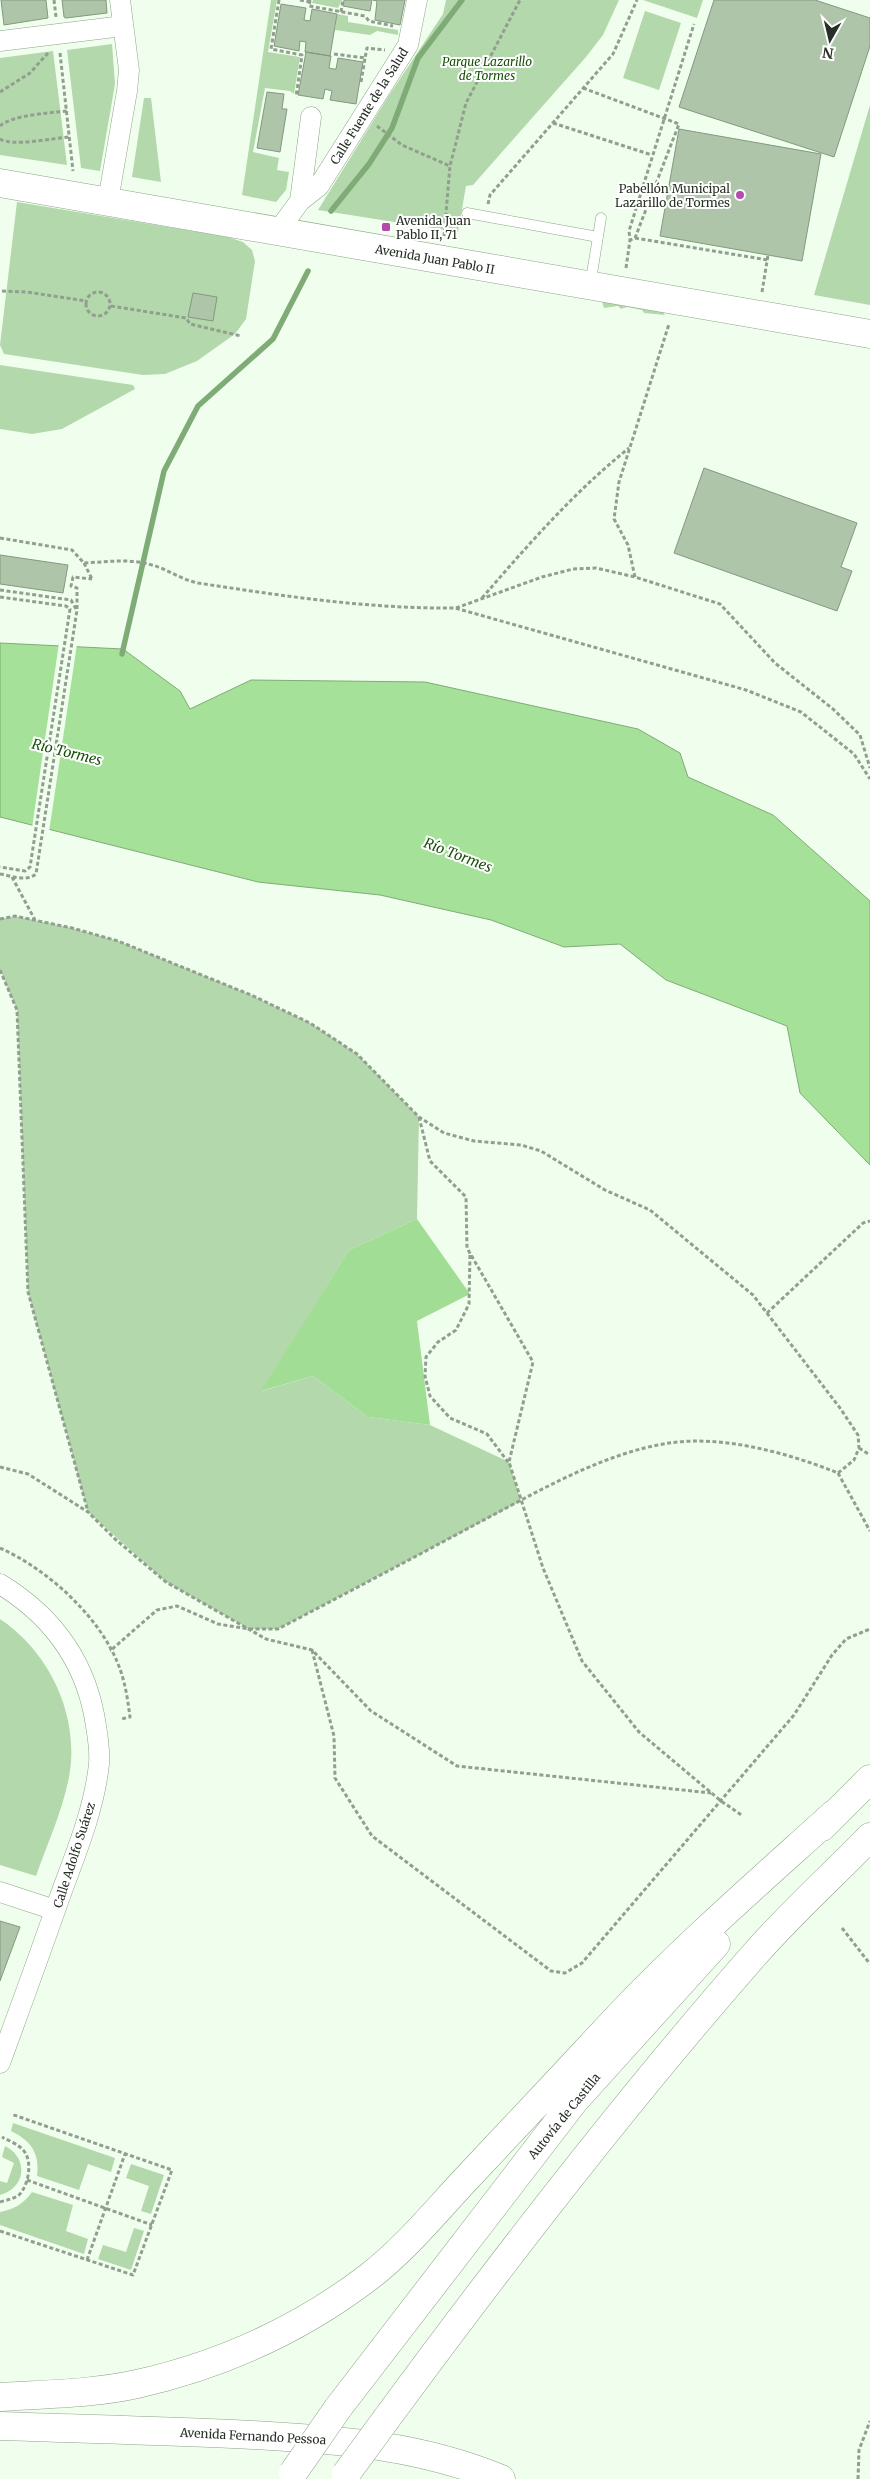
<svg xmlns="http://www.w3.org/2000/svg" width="870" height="2479" font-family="Merriweather,serif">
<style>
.green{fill:#b3d8ab}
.forest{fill:#a2dd96}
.water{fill:#a5e199;stroke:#7fac76}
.pier{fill:#f0ffed}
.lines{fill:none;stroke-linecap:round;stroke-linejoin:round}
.stream{stroke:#7fac76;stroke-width:5.5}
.building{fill:#aec5a9;stroke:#83997f}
.service-casing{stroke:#8da388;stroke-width:11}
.minor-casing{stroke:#8da388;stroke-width:21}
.primary-casing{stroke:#8da388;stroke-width:29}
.trunk-casing{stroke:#8da388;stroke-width:29}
.motorway-casing{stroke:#8da388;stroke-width:29}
.path{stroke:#929e8f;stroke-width:3;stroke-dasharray:4 2.5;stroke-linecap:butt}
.service{stroke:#fff;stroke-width:10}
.minor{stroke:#fff;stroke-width:20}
.primary{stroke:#fff;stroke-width:28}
.trunk{stroke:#fff;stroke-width:28}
.motorway{stroke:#fff;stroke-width:28}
.motorway-bridge-casing{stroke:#8da388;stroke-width:29;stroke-linecap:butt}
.motorway-bridge{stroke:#fff;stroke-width:28}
.poi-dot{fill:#b54bad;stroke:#fff;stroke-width:2}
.labels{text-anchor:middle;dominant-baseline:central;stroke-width:4;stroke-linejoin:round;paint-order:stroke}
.park-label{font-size:12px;font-style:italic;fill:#164f06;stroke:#fff}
.street-label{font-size:12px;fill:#273025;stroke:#fff}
.poi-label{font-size:12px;fill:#273025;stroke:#fff;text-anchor:end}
.water-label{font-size:14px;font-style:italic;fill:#185009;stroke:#fff}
</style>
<rect width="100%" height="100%" fill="#f0ffed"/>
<path class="green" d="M271,0H277L268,52L300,57L294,94L290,91L265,88L253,152L279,158L277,170L289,172L286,190L276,202L242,195Z
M313,0H342L338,8L312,3Z
M446,0H619L603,35L586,57L473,185L466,186L458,232L318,210L388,97L443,14Z
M643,0H703L697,18Z
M645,11L681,23L659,90L623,78Z
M337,14L348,16V22L398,30V35L377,31L370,35L335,30Z
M112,44L115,84L100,171L81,168L67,50Z
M53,51L67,165L0,155V58Z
M144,98H151L161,182L132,177Z
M870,105V305L814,295Z
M17,202L228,237L243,242L252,250L255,261L246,319L235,334L197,361L165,374L143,375L4,354L0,345Z
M601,298L661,308L665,315L644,313L642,310L627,307L621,309L618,306L604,308Z
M0,365L133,385L135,389L62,429L32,434L0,429Z
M15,916L72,928L118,941L251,995L310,1023L357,1054L419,1117L417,1219L349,1250L262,1391L313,1376L368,1417L430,1425L509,1462L521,1501L278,1629H249L166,1582L88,1512L28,1292L17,1010L0,970V919Z
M0,1619C51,1653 82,1720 68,1782C61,1814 47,1845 36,1876L0,1865Z
M13,2123L115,2158L111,2172L88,2164L79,2190L37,2176C40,2153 31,2141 11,2131Z
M5,2146C29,2158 26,2188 0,2195V2181L7,2183L14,2163L2,2157Z
M131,2164L164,2175L151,2214L141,2211L149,2186L126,2178Z
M32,2192L73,2205L66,2231L88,2239L84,2254L0,2225V2212C15,2209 23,2204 32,2192Z
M134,2228L144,2231L131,2270L98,2259L103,2245L126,2252Z"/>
<path class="forest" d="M417,1219L470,1294L417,1321L430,1425L368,1417L313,1376L261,1391L349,1250Z"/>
<path class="water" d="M0,643L123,649L180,691L190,709L251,680L425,682L638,729L680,753L688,777L773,815L870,901V1165L800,1093L787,1026L666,980L620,944L564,947L491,920L380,895L258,882L0,817Z"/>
<path class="pier" d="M59,643L77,644L49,832L32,828Z"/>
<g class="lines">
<path class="stream" d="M331,211L369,164L392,128L418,58L462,0
M122,654L164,471L198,406L273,339L308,271"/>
</g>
<path class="building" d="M1,0H46L48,18L4,25Z
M62,0H106L107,13L66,18L64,17Z
M344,0H372L370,11L343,6Z
M373,0H405L400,25L375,20L377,1Z
M714,0H815L870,18V46L834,157L679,107Z
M281,4L306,8L304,20L310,21L312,9L337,14L330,56L305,52L306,42L300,41L299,51L274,46Z
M306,52L331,56L329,68L333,69H336L338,58L363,62L356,104L330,100L332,91L325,89L323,99L298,95Z
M267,92L284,94L282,109H287L280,152L257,148Z
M679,129L821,154L802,261L660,236Z
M193,293L217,297L213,321L188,317Z
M704,468L857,523L841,567L852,571L837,611L674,553Z
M0,555L68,565L63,593L0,584Z
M0,1921L20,1927L0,1981Z"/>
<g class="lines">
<defs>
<path id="service" d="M467,213L598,237
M590,286L601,218"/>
<path id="minor" d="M0,41L123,26
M108,201L127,91L129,70L120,0
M300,201L311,117
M278,231L300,201L319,186L408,45L417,0
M0,1584C54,1617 87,1663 96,1726C98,1738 100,1752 99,1764C94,1811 75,1855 59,1899C40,1954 20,2008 0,2063
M0,1892L55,1910"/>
<path id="primary" d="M0,2426C84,2429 169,2431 253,2435C341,2440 419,2445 501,2479"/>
<path id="trunk" d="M0,183L870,334"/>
<path id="motorway" d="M822,1827L870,1779
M0,2397C45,2394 92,2394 137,2384C221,2365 301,2329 370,2276C406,2248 436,2211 467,2178C516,2126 566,2073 615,2020C684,1947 760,1881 834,1814
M338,2408L575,2100L716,1944
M387,2418C504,2259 625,2102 755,1954C791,1913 832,1876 870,1837"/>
</defs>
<use href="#service" class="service-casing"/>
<use href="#minor" class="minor-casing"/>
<use href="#primary" class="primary-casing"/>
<use href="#trunk" class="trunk-casing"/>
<use href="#motorway" class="motorway-casing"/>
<path class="path" d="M54,0L56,17
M279,0L271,49L302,55L296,97
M300,0L310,2
M310,0L309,6L365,16L369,21L393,26
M341,12L343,0
M60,53L73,171
M334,54L365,58L367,48L385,50
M361,82L365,58
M583,88L679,124L635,238L630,240
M0,92L30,73L48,53
M553,123L652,155
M0,126C12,115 50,113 67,111
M377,126L402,145L450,166
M0,139C12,147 53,138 70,137
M488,204L490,195L613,54L637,0
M444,236L450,166L466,103L520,0
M635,238L768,260
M626,268L630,240L629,231L694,24
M2,291L27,292L86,301
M86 304a12 12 0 1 1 24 0a12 12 0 1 1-24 0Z
M762,292L768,255
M111,306L186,318L190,324L241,336
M0,538L72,550L84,563C107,562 130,558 152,565C167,569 182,580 198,583C283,596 369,609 455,608L746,690L801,712L854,754L870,779
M84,563L92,579
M635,577L628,545L614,519L619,482L669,324
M0,590L71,600L76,609
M0,597L66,606L70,609L30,867L25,871L0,867
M482,598C528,545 574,492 629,448
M456,608L542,577L573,569L596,568L635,577L720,604L775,663L833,709L860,735L870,768
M0,874C12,876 26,882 36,874L77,610V588L71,586L73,577L92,579
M12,877L35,920
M0,919L15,916L72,928L118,941L251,995L310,1023L357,1054L419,1117L444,1133L474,1141L521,1145L541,1151L605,1190L650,1210L753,1295L840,1408L858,1435L859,1448L854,1460L838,1473C788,1453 723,1435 669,1443C603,1453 537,1492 478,1523C411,1559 345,1594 278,1629H249L218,1624L177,1606L157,1610L110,1651
M0,970L17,1010L28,1292L88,1512
M419,1117L430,1161L466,1197L467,1248L533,1362L509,1462L543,1568L582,1661L639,1732L721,1801L743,1816
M470,1255L469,1304L456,1330L438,1342L426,1357L425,1376L430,1396L450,1418L487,1434L508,1462
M767,1313L863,1223L870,1221
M859,1448L870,1455
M0,1467L28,1474L88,1512L115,1539L166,1582L266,1639L312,1650L371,1711L457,1766L711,1793
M838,1473L870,1531
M0,1548C49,1570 104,1620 121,1672C126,1687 128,1702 130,1717L121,1719
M312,1650L334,1736L335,1778L372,1836L551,1971L565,1973L582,1963L794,1715L832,1655L846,1639L870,1629
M842,1928L870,1964
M27,2180L152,2225
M0,2202C7,2200 13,2199 19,2195C29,2185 33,2160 23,2150C18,2144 9,2141 2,2137
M0,2231L133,2275L172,2170L11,2114
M87,2260L125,2154
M858,2479L859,2450L870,2421"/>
<use href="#service" class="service"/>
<use href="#minor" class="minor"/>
<use href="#primary" class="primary"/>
<use href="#trunk" class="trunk"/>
<use href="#motorway" class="motorway"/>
<defs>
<path id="motorway-bridge" d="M293,2473L338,2408
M346,2474L387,2418"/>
</defs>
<use href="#motorway-bridge" class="motorway-bridge-casing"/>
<use href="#motorway-bridge" class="motorway-bridge"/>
</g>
<g class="poi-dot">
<circle cx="740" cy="195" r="5"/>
<rect x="381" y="222" width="10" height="10" rx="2.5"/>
</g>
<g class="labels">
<g class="park-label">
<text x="487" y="61">Parque Lazarillo<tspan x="487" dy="14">de Tormes</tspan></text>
</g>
<g class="street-label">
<text transform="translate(369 106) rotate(-58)">Calle Fuente de la Salud</text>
<text transform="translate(435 259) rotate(10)">Avenida Juan Pablo II</text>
<text transform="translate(74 1855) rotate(-72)">Calle Adolfo Suárez</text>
<text transform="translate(564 2116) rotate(-51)">Autovía de Castilla</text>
<text transform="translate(253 2436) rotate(3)">Avenida Fernando Pessoa</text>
</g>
<g class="poi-label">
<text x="730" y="188">Pabellón Municipal<tspan x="730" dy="14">Lazarillo de Tormes</tspan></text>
<text x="396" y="220" text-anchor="start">Avenida Juan<tspan x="396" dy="14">Pablo II, 71</tspan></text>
</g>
<g class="water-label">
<text transform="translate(67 752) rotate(14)">Río Tormes</text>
<text transform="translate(458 855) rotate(21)">Río Tormes</text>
</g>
</g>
<g transform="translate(830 40) rotate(188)" stroke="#ffffff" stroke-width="4" paint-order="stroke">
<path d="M0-4L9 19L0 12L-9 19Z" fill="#273025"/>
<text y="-8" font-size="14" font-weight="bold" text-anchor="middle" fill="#273025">N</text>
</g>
</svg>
